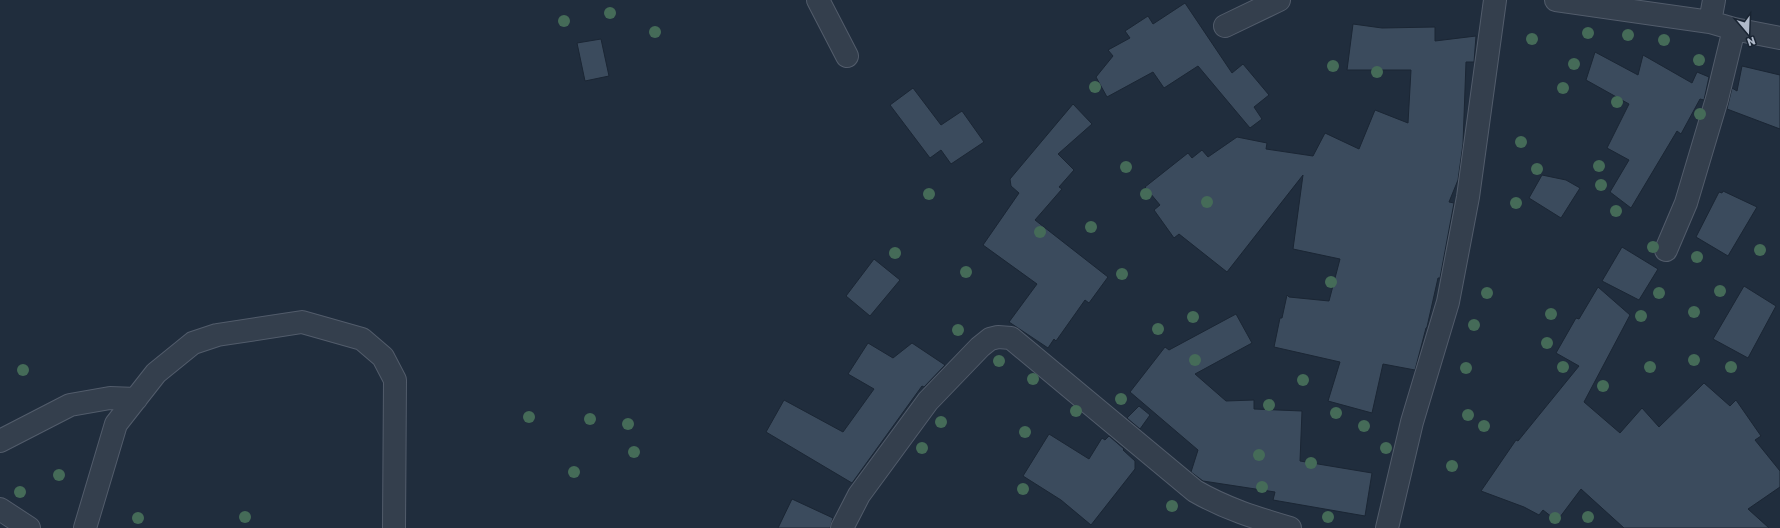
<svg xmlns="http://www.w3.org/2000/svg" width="1780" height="528" font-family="Rubik,sans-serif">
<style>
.building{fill:#3b4b5d;stroke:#1b2634}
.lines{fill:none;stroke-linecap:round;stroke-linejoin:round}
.minor-casing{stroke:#525c6b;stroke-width:24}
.minor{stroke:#343f4d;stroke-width:22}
.tree{fill:#456b58}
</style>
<rect width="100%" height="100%" fill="#202d3d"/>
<path class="building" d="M1185,3L1232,73L1243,64L1269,95L1254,107L1262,119L1250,128L1198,66L1164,88L1153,72L1107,97L1096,77L1113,56L1108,50L1130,38L1125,31L1148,16L1153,24Z
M1353,24L1382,28L1435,27V41L1476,36L1474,62H1466L1463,144L1458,180L1449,202L1454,203L1440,278H1438L1427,327L1426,328L1415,370L1383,364L1372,413L1328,401L1340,362L1274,347L1280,318H1282L1287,295L1289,297L1329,301L1340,259L1293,249L1303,175L1227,272L1179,234L1174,238L1154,210L1160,205L1145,187L1188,153L1192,158L1202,150L1208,157L1237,137L1267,143L1266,149L1313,156L1325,133L1359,149L1375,110L1408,123L1411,70H1347Z
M601,39L609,76L585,81L577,43Z
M1595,52L1638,75L1643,55L1692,83L1697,72L1709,77L1704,100L1700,99L1681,134L1677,131L1631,208L1610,192L1629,160L1607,148L1629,104L1586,80Z
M1742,66L1780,75V129L1727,109L1732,88L1737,91Z
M913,88L941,125L962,111L984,142L951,164L941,150L930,158L890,105Z
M1073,104L1092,124L1058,154L1074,170L1059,187L1062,189L1035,220L1108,277L1089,303L1085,300L1056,341L1054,339L1048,348L1009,322L1037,284L983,245L1019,193L1011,186L1010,179Z
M1542,175L1566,180L1580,188L1561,218L1529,198Z
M1723,191L1757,207L1728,256L1696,237L1719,192L1722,193Z
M1622,247L1658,269L1639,300L1602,281Z
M874,259L900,280L870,316L846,296Z
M1744,286L1776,306L1748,358L1713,339Z
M1598,287L1630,315L1584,402L1620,433L1642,408L1659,427L1704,383L1730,406L1736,400L1761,436L1755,440L1780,471V487L1748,509L1769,528H1624L1581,489L1557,521L1543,510L1539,515L1524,507L1481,491L1516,440L1518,441L1579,366L1556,353L1576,318L1579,319Z
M1236,314L1252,343L1195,374L1226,401L1254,400V409L1302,411L1300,461L1372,473L1365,516L1273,500L1275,492L1203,481L1191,472L1198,450L1130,392L1165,347L1169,350Z
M868,343L893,358L912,343L945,365L924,387L922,386L852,483L766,432L784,400L843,432L874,389L848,374Z
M1139,406L1150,415L1140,429L1127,418Z
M1049,434L1089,459L1102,438L1105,440L1109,436L1124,449L1123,450L1135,461V469L1091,525L1061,500L1023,476Z
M792,499L833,518L830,528H778Z"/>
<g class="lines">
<defs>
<path id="minor" d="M818,0L847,56
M1556,0L1710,22L1734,29L1780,38
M1710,22L1714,0
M1225,26L1279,0
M1666,250L1686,203L1717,99L1734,29
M0,441L70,405L110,398L136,399
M0,509L29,528
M85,528L116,424L156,373L193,343L217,335L302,322L362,339L383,357L395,380L394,528
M842,528L859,495L928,401L980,347L990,339L998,337L1011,338L1195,491C1226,509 1256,518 1290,528
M1387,528L1412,422L1448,302L1468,197L1495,0"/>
</defs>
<use href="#minor" class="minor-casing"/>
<use href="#minor" class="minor"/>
</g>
<g class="tree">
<circle cx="610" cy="13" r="6"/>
<circle cx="564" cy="21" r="6"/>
<circle cx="655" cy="32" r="6"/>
<circle cx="1588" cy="33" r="6"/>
<circle cx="1628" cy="35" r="6"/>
<circle cx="1532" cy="39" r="6"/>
<circle cx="1664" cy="40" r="6"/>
<circle cx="1699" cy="60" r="6"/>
<circle cx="1574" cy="64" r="6"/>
<circle cx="1333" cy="66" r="6"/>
<circle cx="1377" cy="72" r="6"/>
<circle cx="1095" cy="87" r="6"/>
<circle cx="1563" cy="88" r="6"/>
<circle cx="1617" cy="102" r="6"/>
<circle cx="1700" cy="114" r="6"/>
<circle cx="1521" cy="142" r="6"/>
<circle cx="1599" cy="166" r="6"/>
<circle cx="1126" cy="167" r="6"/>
<circle cx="1537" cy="169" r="6"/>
<circle cx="1601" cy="185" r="6"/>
<circle cx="929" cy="194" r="6"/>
<circle cx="1146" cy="194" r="6"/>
<circle cx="1207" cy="202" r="6"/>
<circle cx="1516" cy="203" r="6"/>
<circle cx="1616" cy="211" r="6"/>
<circle cx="1091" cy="227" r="6"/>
<circle cx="1040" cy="232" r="6"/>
<circle cx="1653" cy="247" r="6"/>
<circle cx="1760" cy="250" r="6"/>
<circle cx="895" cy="253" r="6"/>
<circle cx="1697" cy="257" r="6"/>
<circle cx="966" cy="272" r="6"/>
<circle cx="1122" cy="274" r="6"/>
<circle cx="1331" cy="282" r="6"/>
<circle cx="1720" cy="291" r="6"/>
<circle cx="1487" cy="293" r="6"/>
<circle cx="1659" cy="293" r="6"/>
<circle cx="1694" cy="312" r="6"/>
<circle cx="1551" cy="314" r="6"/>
<circle cx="1641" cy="316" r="6"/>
<circle cx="1193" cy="317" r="6"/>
<circle cx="1474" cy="325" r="6"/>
<circle cx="1158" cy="329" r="6"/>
<circle cx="958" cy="330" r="6"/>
<circle cx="1547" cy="343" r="6"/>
<circle cx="1195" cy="360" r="6"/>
<circle cx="1694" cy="360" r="6"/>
<circle cx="999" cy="361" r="6"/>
<circle cx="1563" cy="367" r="6"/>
<circle cx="1650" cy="367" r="6"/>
<circle cx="1731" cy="367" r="6"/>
<circle cx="1466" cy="368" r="6"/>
<circle cx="23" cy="370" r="6"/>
<circle cx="1033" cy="379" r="6"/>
<circle cx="1303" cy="380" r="6"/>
<circle cx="1603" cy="386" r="6"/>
<circle cx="1121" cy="399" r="6"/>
<circle cx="1269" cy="405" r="6"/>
<circle cx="1076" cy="411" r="6"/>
<circle cx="1336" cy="413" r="6"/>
<circle cx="1468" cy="415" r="6"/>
<circle cx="529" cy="417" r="6"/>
<circle cx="590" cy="419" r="6"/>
<circle cx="941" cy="422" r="6"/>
<circle cx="628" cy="424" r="6"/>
<circle cx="1364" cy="426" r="6"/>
<circle cx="1484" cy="426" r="6"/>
<circle cx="1025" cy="432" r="6"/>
<circle cx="922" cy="448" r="6"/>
<circle cx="1386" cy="448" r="6"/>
<circle cx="634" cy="452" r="6"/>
<circle cx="1259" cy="455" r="6"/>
<circle cx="1311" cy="463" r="6"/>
<circle cx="1452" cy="466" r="6"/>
<circle cx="574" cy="472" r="6"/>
<circle cx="59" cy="475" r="6"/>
<circle cx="1262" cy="487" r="6"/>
<circle cx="1023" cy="489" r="6"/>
<circle cx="20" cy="492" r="6"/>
<circle cx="1172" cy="506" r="6"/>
<circle cx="245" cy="517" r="6"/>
<circle cx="1328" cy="517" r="6"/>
<circle cx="1588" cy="517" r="6"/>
<circle cx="138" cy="518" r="6"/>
<circle cx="1555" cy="518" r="6"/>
</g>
<g transform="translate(1748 32) rotate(161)" stroke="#192432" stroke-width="3" paint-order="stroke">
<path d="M0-3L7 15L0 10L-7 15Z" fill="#afb9c9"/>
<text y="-6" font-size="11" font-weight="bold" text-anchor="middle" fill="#afb9c9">N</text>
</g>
</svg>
